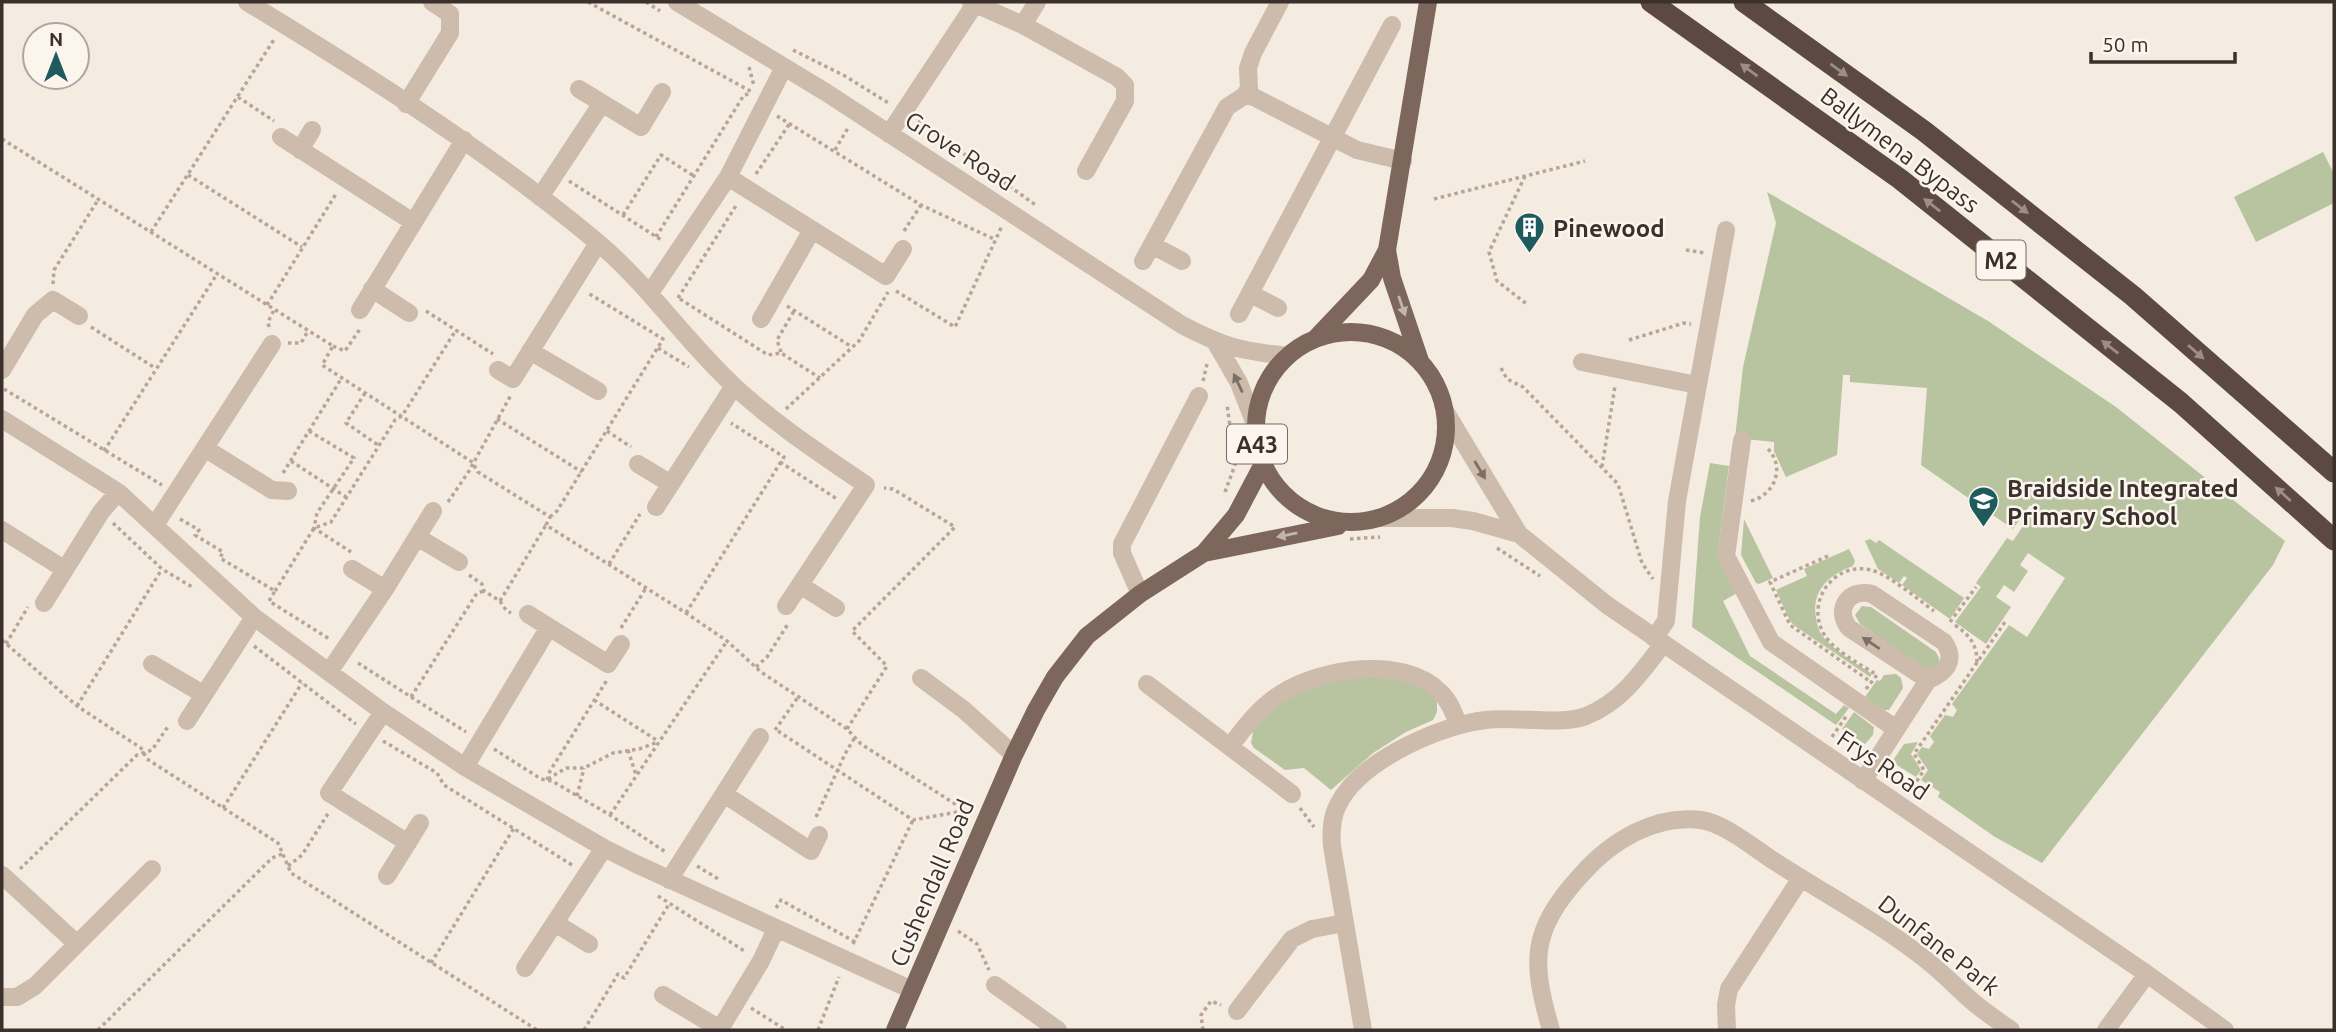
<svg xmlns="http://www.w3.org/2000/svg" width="2336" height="1032" font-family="Ubuntu,sans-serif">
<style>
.green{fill:#b8c4a0}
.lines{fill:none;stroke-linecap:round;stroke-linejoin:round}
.path{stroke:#b9a596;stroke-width:3.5;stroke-dasharray:3.5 3.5;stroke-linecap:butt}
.minor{stroke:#cdbbac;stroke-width:18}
.major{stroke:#7d675c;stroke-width:18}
.highway{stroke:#5c4a42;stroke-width:21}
.oneway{fill:#9c8e87}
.oneway2{fill:#c2b5ac}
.oneway3{fill:#7d6f65}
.labels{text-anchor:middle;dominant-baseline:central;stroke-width:5;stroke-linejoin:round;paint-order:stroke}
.shield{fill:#fbf5ee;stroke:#756b66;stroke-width:2}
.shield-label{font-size:23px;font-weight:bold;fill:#3b302b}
.street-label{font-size:24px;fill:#3b302b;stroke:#fbf5ee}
.poi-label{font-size:24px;font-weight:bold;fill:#3b302b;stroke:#fbf5ee;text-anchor:start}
</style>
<rect width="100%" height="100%" fill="#f4ebe1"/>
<path class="green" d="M2323,152L2334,174V203L2256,242L2234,197Z
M1767,192L1988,321L2116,407L2285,541L2273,565L2042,863L1995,837L1938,797L1940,792L1921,780L1928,770L1917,754L1922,747L1929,749L1934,742L1930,736L1945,715L1953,717L1957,710L1952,704L2009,625L2027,637L2065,578L2028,553L2020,565L2028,571L2014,592L2004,585L1996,597L2011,607L1986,644L1955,622L1981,587L1976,583L2007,538L2013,541L2035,508L2030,505L2013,529L1921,465L1927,388L1850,382V375H1843L1837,455L1786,477L1774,451V442L1735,438L1743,367L1776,223Z
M1710,463L1729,466L1717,557L1737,593L1723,601L1750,656L1836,714L1844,705L1849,708L1836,725L1692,627L1700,517Z
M1744,519L1773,578L1759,584L1756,583L1741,555Z
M1870,539L1876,543L1879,540L1964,598L1950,619L1902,585L1907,578L1904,576L1899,583L1878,569L1865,541Z
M1849,549L1855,561L1853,566C1830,574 1811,590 1816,618C1817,625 1819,632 1824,638C1837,652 1856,663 1872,674L1870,677L1795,626L1790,621L1776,590L1807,576L1804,569Z
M1862,606L1871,607L1936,652L1939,658V664L1931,670L1924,669L1860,624L1855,615Z
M1896,674L1901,678L1903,688L1889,710H1884L1865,697L1877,680L1880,681L1884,675Z
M1392,675L1431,691L1437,701V712L1433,720L1406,732L1373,753L1331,790L1304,768L1285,770L1254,748L1251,743L1254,726L1286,697L1323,680Z
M1854,712L1874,727L1873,735L1865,744L1842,729Z
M1918,742L1911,754L1921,770L1916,777L1892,762L1904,744Z"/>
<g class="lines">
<path class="path" d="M588,2L752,92
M646,2L660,11
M793,50L845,76L890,104
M749,67L754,86
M238,97L274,121
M777,116L921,205L994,239
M918,121L1037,206
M2,139L333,346L322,365L472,462L478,472L550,517L546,525L686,613L727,641L761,672L847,729L861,744L971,814
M835,150L848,128
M756,174L790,123
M188,175L302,247
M1525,176L1489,252L1497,281L1528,305
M569,181L663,241
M1434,199L1585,161
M623,215L661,155L694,176
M904,231L921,205
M151,232L275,38
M656,237L744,95L750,94
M1686,250L1705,253
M53,284L54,270L98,200
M896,291L955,327L1002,226
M678,298L737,204
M680,299L768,355L781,353L820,378
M267,305L336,194
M787,306L852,347
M426,311L493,354
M91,327L155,368
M269,327L268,322L274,310
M1629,340L1684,323L1691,324
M288,343H301L308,331
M333,346L345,351L360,329
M658,348L689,367
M781,352L777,340L794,311
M1501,368L1507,379L1523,387L1618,484L1642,563L1653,579
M1203,381L1207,364
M4,389L162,485
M365,393L346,423L378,445
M786,409L859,341L888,292
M497,419L582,472
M309,431L354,458L317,513L314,528L351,552
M607,431L631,447
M104,451L217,274
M291,461L346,497
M780,462L837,499
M1602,467L1615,386
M283,473L341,379
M1225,492L1235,465L1227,404
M1751,501C1774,495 1786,468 1768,449
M448,502L469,471L511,395
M550,517L557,511L663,339L588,293
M180,519L199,530L195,535L223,552L220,558L275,591L269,601L331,640
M113,523L162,569L194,588
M1350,539L1380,537
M1497,548L1540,576
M1828,556L1770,582L1790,625L1871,682
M609,564L640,514
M469,575L482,584L484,591L500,601L506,610L511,613
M275,591L314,528L331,522L395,420L402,416L456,330
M500,601L546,525
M686,613L784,457L731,423
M1950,622L1976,587
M1955,625C1970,636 1977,644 1977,663
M621,628L646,588
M2,640L77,706L141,748L147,759L278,843L291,873L537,1030
M6,644L28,607
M254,646L356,724
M358,663L466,732
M756,667L767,657L788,624
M1866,689L1877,675C1860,664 1836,652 1825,636C1804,603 1833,561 1871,570C1890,575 1917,599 1934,611
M411,697L477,593L484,591
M594,700L658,741
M77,706L162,569
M847,729L887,666L852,631L955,527L893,489L884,488
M775,730L798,697
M778,731L913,820L963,811
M1832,737L1847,715
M383,741L437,773L444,785L572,865
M494,749L541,779L552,781L610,815L667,853
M628,750L636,775
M548,779L566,768H584L613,753L639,749L658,742
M547,780L550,771L607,680
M1909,793L1924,770L1914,754L2005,622
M577,796L584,768
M223,808L302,683
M1300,808L1314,827
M610,815L727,641
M816,817L845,754L855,737
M288,866L302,855L329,812
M697,866L720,880
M20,869L137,755L152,750L169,725
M658,896L746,952
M776,908L781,900L855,942
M958,931L977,944L989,970
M853,944L913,820
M431,963L514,828
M751,1008L786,1030
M98,1030L272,858L282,854
M584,1030L618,974L624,978L669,904
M818,1030L839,977
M1203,1030L1201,1015L1211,1001L1221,1005"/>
<path class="minor" d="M247,2C367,75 488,151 596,241C648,284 685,341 735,387C775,424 821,454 866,485L786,606
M677,2L827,93L1182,325C1224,347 1241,351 1287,356
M971,2L1023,25L1117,77L1125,85V101L1086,171
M1023,25L1037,2
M579,89L641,127L662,92
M1246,93L1357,150L1403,161
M406,104L450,33V14L432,2
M889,134L975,4
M281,137L413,222
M300,150L312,130
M728,177L886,276L903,249
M540,197L602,103
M1152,245L1182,261
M1143,261L1227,107L1244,96L1249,89L1248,68L1253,53L1280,2
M372,289L409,313
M650,293L728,177L784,67
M1251,294L1278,308
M360,310L464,140
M1239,314L1392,25
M761,319L812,230
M1216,343L1239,383L1255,424
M530,351L598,391
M1582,362L1697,385
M2,370L35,315L53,300L79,316
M498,370L513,379L598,243
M1445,411L1519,534L1607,605L2147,974L2225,1030
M2,419L118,492L254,617L383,712L465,767L604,848L636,864L912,990
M1742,440L1726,556L1771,642L1896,729
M206,449L272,490L288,491
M638,464L671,484
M656,507L734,386
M1381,518H1452L1473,521L1519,534
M155,525L272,344
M2,530L64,569
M417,537L459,562
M352,569L385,589
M800,585L836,608
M1140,594L1122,553V544L1199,396
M44,603L101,512L118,492
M528,614L608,664L621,644
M1654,638L1666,621L1677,501L1726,230
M152,664L203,694
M329,672L385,589L433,511
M921,678L964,710L1014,755
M1147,684L1292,794
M383,712L329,793L408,843
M187,721L254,617
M1230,747C1245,726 1260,707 1282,693C1322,668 1403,655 1440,692C1449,700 1454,713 1458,724
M465,767L549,627
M1863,781L1928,680C1945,673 1957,661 1944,642L1872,594C1849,588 1834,609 1849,628L1928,680
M724,794L811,851L819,835
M2,875L76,943
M387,876L420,823
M669,880L760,737
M555,923L589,944
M525,968L604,848
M995,985L1058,1030
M663,995L720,1029L761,961L776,929
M2,997H17L35,986L152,869
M1237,1011L1292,939L1312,929L1345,923
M1363,1030L1332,846C1331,832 1331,818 1338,805C1359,761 1440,725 1486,720C1516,716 1559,726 1586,716C1621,702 1641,673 1663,644
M1551,1030C1531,961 1530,931 1581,875C1611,841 1655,814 1701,820C1724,823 1754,848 1774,861C1825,894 1878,922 1925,959C1942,972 1957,988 1973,1002C1985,1012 1998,1021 2011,1030
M1727,1030L1726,1005L1729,989L1801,878
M2106,1030L2147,974"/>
<path class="major" d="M1387,250L1392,278L1420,361
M1256 427a95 95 0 1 1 190 0a95 95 0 1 1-190 0Z
M1316,338L1371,280L1387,250L1428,2
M1204,553L1338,526
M895,1030L1014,755L1036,710L1055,677L1087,636L1140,594L1204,553L1236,515L1263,464"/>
<path class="highway" d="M1651,2L1900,179L2181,403L2334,540
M1744,2L1924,131L2133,296L2334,472"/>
</g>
<defs><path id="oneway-solid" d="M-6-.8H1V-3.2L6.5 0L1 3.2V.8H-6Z" transform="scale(1.75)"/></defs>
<g class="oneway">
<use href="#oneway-solid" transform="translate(1749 70) rotate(-144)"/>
<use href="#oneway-solid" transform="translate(1839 70) rotate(36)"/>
<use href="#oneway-solid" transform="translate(1932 205) rotate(-142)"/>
<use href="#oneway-solid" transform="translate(2020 207) rotate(38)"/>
<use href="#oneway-solid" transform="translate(2110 347) rotate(-142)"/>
<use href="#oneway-solid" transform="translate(2196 352) rotate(41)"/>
<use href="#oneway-solid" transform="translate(2283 494) rotate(-138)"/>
</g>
<g class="oneway2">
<use href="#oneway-solid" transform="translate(1402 306) rotate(71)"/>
<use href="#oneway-solid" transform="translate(1287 535) rotate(169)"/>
</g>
<g class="oneway3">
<use href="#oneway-solid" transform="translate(1238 383) rotate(-115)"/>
<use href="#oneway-solid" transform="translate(1480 470) rotate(59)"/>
<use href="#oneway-solid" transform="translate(1871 643) rotate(-146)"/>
</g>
<defs>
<symbol id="building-pin" viewBox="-11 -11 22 30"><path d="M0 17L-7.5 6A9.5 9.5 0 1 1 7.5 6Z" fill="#1f5a5e" stroke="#fbf5ee"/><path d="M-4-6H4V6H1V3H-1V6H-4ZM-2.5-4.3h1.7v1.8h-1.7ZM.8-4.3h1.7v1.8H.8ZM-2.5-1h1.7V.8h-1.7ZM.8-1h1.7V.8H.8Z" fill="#fff"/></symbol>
<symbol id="school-pin" viewBox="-11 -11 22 30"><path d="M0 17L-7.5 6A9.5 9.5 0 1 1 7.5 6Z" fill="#1f5a5e" stroke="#fbf5ee"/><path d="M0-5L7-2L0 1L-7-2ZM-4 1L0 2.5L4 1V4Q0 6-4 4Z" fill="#fff"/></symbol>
</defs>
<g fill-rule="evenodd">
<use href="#building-pin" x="1512" y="210" width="35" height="47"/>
<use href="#school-pin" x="1966" y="484" width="35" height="47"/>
</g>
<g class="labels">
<g class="shield">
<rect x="1976.5" y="240.5" width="49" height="39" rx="5"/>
<rect x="1227" y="424.5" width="60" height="39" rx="5"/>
</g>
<g class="shield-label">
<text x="2001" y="260">M2</text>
<text x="1257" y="444">A43</text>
</g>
<g class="street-label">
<text transform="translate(1900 150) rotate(37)">Ballymena Bypass</text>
<text transform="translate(960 151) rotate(33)">Grove Road</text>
<text transform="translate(1883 765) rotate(34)">Frys Road</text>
<text transform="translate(932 883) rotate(-67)">Cushendall Road</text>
<text transform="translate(1939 945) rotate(38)">Dunfane Park</text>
</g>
<g class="poi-label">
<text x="1553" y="228">Pinewood</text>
<text x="2007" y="488">Braidside Integrated<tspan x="2007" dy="28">Primary School</tspan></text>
</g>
</g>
<rect width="2336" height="1032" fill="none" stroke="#3b302b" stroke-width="7"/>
<g transform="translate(56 56)"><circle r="33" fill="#fbf5ee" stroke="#aea6a0" stroke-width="2"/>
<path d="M0-5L12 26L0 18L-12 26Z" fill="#1f5a5e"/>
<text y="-10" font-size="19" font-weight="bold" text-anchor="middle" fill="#3b302b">N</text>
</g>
<path d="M2091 52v10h144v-10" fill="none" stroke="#3b302b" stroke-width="3.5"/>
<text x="2102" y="52" font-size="21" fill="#3b302b" stroke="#fbf5ee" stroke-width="5" paint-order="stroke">50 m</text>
</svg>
